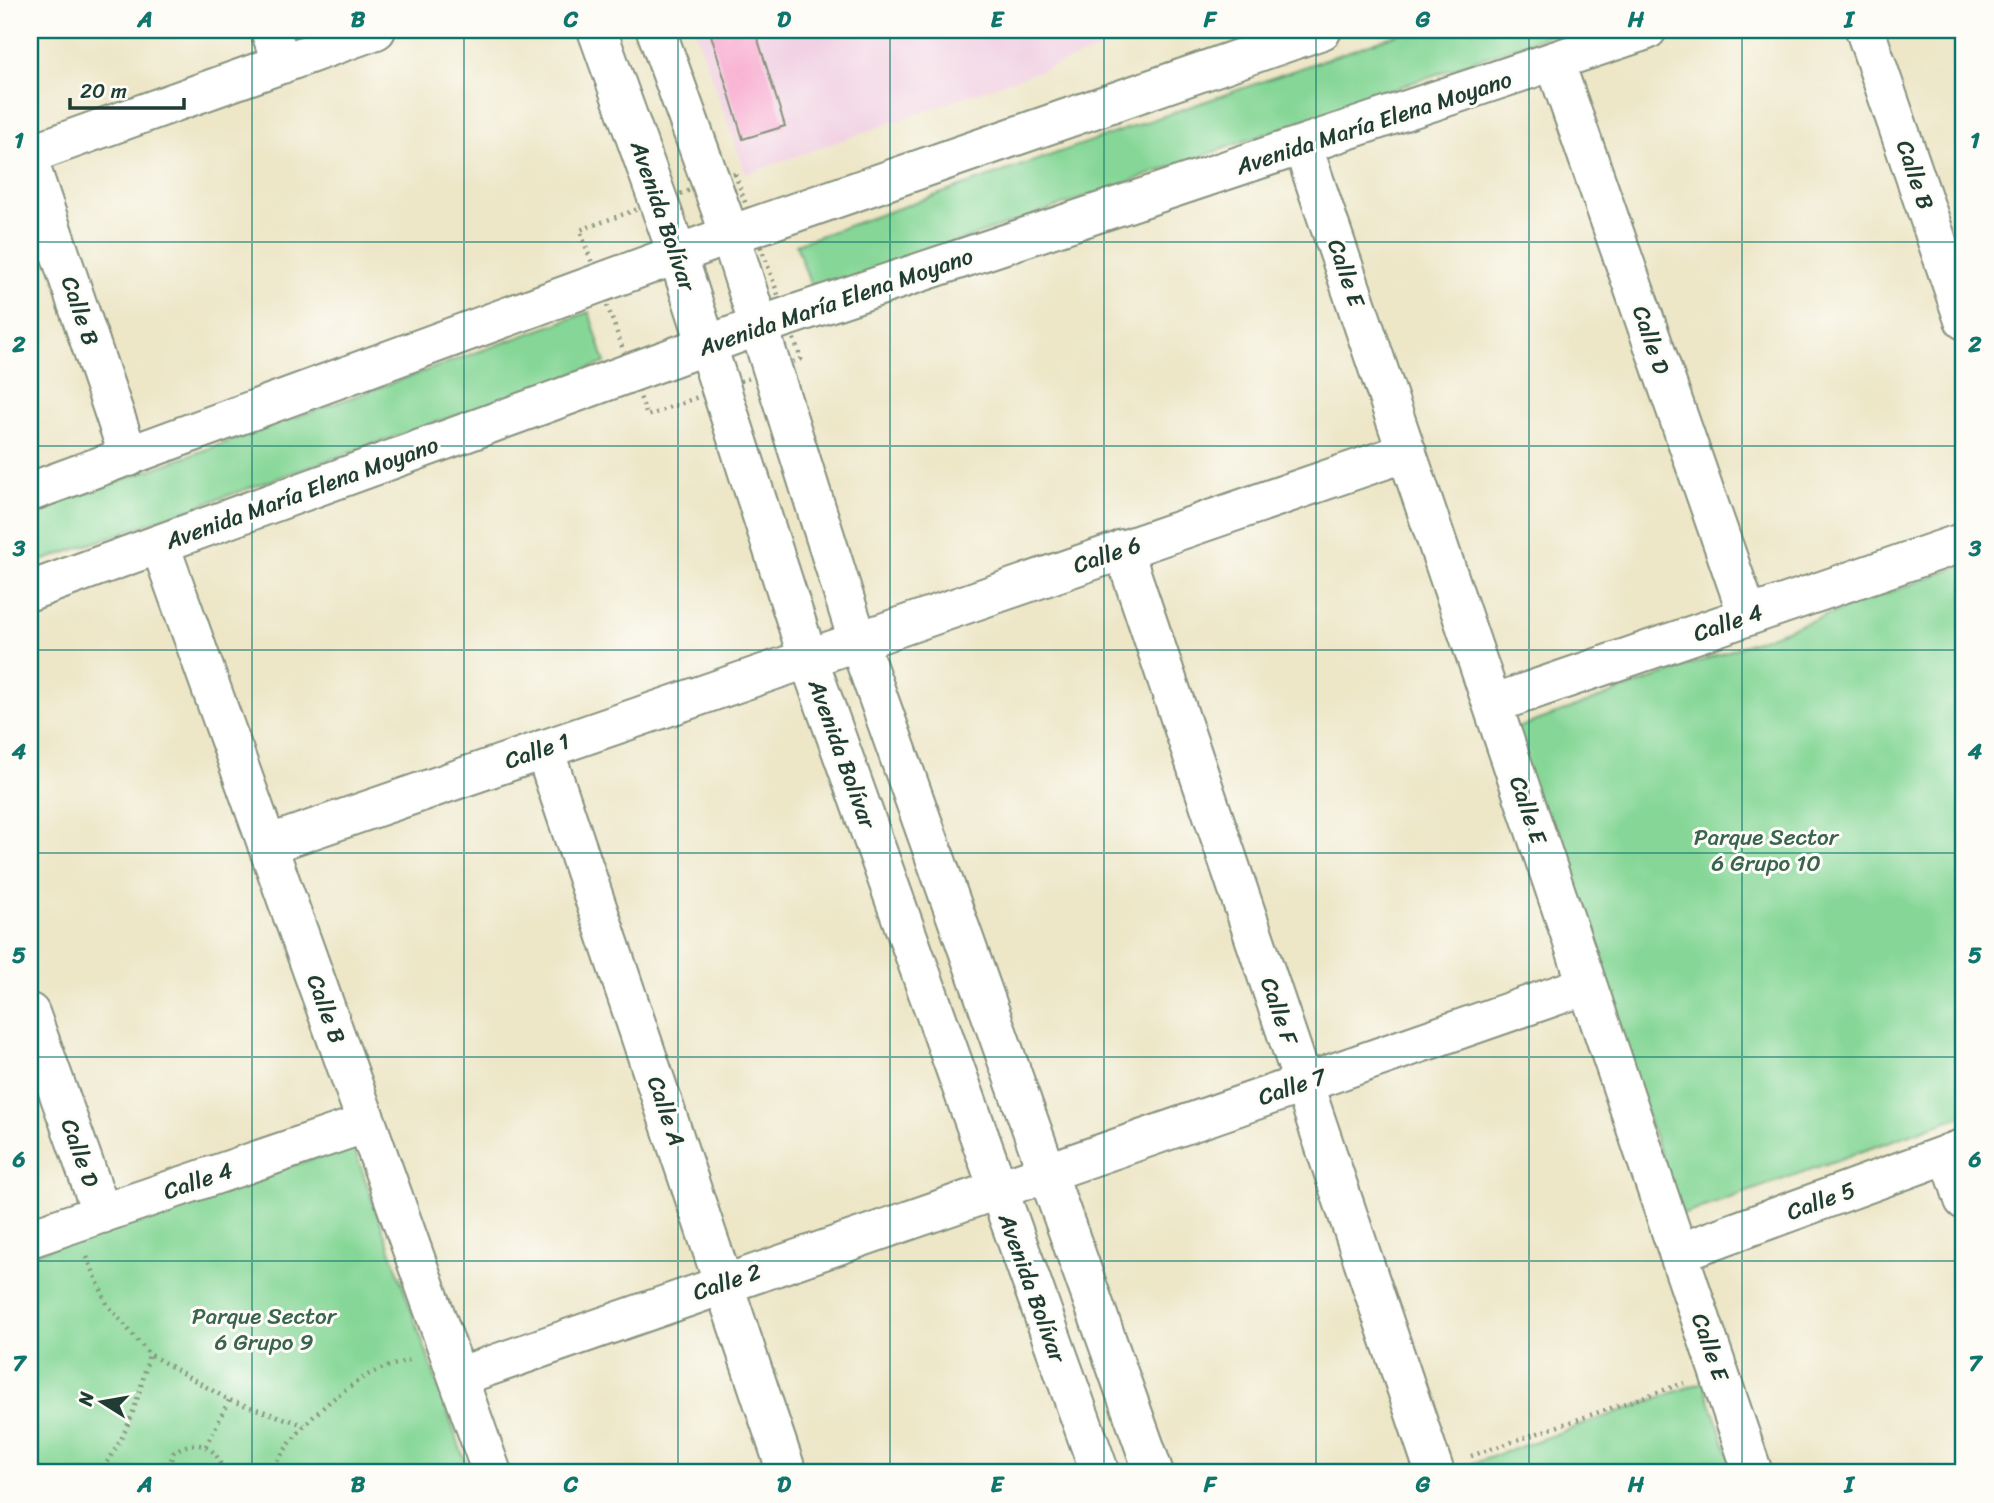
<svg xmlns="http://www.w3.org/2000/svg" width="1994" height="1503" font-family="Sriracha,sans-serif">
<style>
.built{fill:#f1d0e3}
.green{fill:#86d797;stroke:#528a66;stroke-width:2}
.building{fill:#f8a6cd}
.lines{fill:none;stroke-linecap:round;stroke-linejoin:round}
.minor-casing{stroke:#86927e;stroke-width:42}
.path{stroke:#86927e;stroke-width:4.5;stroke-dasharray:2 5;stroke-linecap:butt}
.minor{stroke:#fff;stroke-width:38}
.grid{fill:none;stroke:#0f766e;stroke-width:2;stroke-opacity:0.55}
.labels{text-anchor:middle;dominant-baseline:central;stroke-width:6;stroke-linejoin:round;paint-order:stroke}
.street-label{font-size:23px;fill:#1f3d34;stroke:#fdfcf7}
.park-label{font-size:23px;fill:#39644d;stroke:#fdfcf7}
.neatline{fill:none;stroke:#0f766e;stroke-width:2.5}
.grid-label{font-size:23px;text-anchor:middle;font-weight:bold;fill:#0f766e}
</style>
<rect width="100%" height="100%" fill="#fdfcf7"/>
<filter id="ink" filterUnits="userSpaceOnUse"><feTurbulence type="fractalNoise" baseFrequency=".0143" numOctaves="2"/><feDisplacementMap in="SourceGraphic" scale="14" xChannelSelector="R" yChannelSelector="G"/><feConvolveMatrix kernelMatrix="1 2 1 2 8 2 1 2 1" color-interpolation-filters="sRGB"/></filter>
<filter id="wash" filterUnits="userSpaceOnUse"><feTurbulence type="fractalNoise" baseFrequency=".00686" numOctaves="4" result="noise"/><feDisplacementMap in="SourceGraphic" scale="28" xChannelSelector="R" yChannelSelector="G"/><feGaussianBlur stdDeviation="1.57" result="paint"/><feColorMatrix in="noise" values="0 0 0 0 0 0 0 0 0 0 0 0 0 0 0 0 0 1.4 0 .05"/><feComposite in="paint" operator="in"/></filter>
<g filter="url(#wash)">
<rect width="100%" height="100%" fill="#ede6c7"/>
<path class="built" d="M695,30H1155L746,174Z"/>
<path class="green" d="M1410,30H1563L813,292L796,244Z
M589,312L605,363L30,565V513Z
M1964,565V1115L1682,1215L1512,730Z
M353,1145L469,1473H30V1255Z
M1703,1382L1735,1473H1468L1466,1466Z"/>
<g id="blocks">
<path class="building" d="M728,30H755L785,126L743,139L711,35Z"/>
</g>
</g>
<g filter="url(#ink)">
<use href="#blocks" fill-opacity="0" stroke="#86927e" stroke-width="2"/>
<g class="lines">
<defs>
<path id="minor" d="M270,30L282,64
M597,30L678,256L808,658L1100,1473
M656,30L730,235L858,641L1154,1473
M1865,30L1964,320
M1555,63L1748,616
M1303,147L1753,1473
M30,154L376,30
M30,165L129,457
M30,492L730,235L1322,30
M160,545L492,1473
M1123,549L1435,1473
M30,591L759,326L1647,30
M1492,704L1964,542
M544,749L787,1473
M267,845L1407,452
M30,1013L102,1214
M1949,1154L1964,1200
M30,1238L367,1123
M1678,1253L1964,1148
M458,1377L1587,985"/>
</defs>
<use href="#minor" class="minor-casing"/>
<path class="path" d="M735,174L801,359L647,416L580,230Z
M87,1257L107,1304L149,1354L229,1400L304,1425
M206,1446L229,1400
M1471,1456L1684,1383
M98,1473C128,1439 139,1397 149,1354
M166,1473L174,1452C195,1437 220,1446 222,1473
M270,1473C292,1434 327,1399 366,1376C379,1368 398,1364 412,1359"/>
<use href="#minor" class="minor"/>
</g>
</g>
<path class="grid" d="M252,30V1473M464,30V1473M678,30V1473M890,30V1473M1104,30V1473M1316,30V1473M1529,30V1473M1742,30V1473M30,242H1964M30,446H1964M30,650H1964M30,853H1964M30,1057H1964M30,1261H1964"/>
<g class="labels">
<g class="street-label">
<text transform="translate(1374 123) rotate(-18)">Avenida María Elena Moyano</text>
<text transform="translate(1915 175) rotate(71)">Calle B</text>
<text transform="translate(663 216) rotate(71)">Avenida Bolívar</text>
<text transform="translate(1346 273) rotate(71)">Calle E</text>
<text transform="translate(836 302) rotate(-19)">Avenida María Elena Moyano</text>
<text transform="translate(80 311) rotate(71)">Calle B</text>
<text transform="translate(1651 340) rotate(71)">Calle D</text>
<text transform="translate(302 493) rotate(-20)">Avenida María Elena Moyano</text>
<text transform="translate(1107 555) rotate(-19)">Calle 6</text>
<text transform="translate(1728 623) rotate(-19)">Calle 4</text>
<text transform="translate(537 751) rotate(-19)">Calle 1</text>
<text transform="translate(842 754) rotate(70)">Avenida Bolívar</text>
<text transform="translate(1528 810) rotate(71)">Calle E</text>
<text transform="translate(326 1009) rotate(70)">Calle B</text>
<text transform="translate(1279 1011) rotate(71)">Calle F</text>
<text transform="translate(1292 1087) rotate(-19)">Calle 7</text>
<text transform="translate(666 1111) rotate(71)">Calle A</text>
<text transform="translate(80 1153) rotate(70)">Calle D</text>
<text transform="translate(198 1181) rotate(-19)">Calle 4</text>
<text transform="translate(1821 1201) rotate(-20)">Calle 5</text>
<text transform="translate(727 1282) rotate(-19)">Calle 2</text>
<text transform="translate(1032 1288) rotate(70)">Avenida Bolívar</text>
<text transform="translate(1710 1347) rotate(71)">Calle E</text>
</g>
<g class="park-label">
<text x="1766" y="837">Parque Sector<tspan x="1766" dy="26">6 Grupo 10</tspan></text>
<text x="264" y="1316">Parque Sector<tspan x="264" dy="26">6 Grupo 9</tspan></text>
</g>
</g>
<rect width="1994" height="1503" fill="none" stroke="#fdfcf7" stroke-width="77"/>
<g transform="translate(102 1402) rotate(281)" stroke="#fdfcf7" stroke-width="5" paint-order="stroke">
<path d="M0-5L12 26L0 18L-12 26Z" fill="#1f3d34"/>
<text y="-10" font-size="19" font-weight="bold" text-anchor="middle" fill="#1f3d34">N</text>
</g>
<path d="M70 98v10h114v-10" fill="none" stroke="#1f3d34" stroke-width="3.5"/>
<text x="80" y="98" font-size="21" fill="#1f3d34" stroke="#fdfcf7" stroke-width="5" paint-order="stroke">20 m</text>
<rect x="38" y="38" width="1917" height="1426" class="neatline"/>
<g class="grid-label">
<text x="145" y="27">A</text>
<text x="358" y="27">B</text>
<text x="571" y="27">C</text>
<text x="784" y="27">D</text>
<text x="997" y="27">E</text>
<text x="1210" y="27">F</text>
<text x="1423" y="27">G</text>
<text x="1636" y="27">H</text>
<text x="1849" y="27">I</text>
<text x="19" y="148">1</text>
<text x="1975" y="148">1</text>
<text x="19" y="352">2</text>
<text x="1975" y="352">2</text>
<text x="19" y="556">3</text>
<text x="1975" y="556">3</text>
<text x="19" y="759">4</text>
<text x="1975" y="759">4</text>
<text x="19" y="963">5</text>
<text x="1975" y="963">5</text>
<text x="19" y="1167">6</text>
<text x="1975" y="1167">6</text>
<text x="19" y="1371">7</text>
<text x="1975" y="1371">7</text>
<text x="145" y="1492">A</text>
<text x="358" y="1492">B</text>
<text x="571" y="1492">C</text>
<text x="784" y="1492">D</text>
<text x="997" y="1492">E</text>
<text x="1210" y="1492">F</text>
<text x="1423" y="1492">G</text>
<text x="1636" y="1492">H</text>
<text x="1849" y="1492">I</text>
</g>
</svg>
